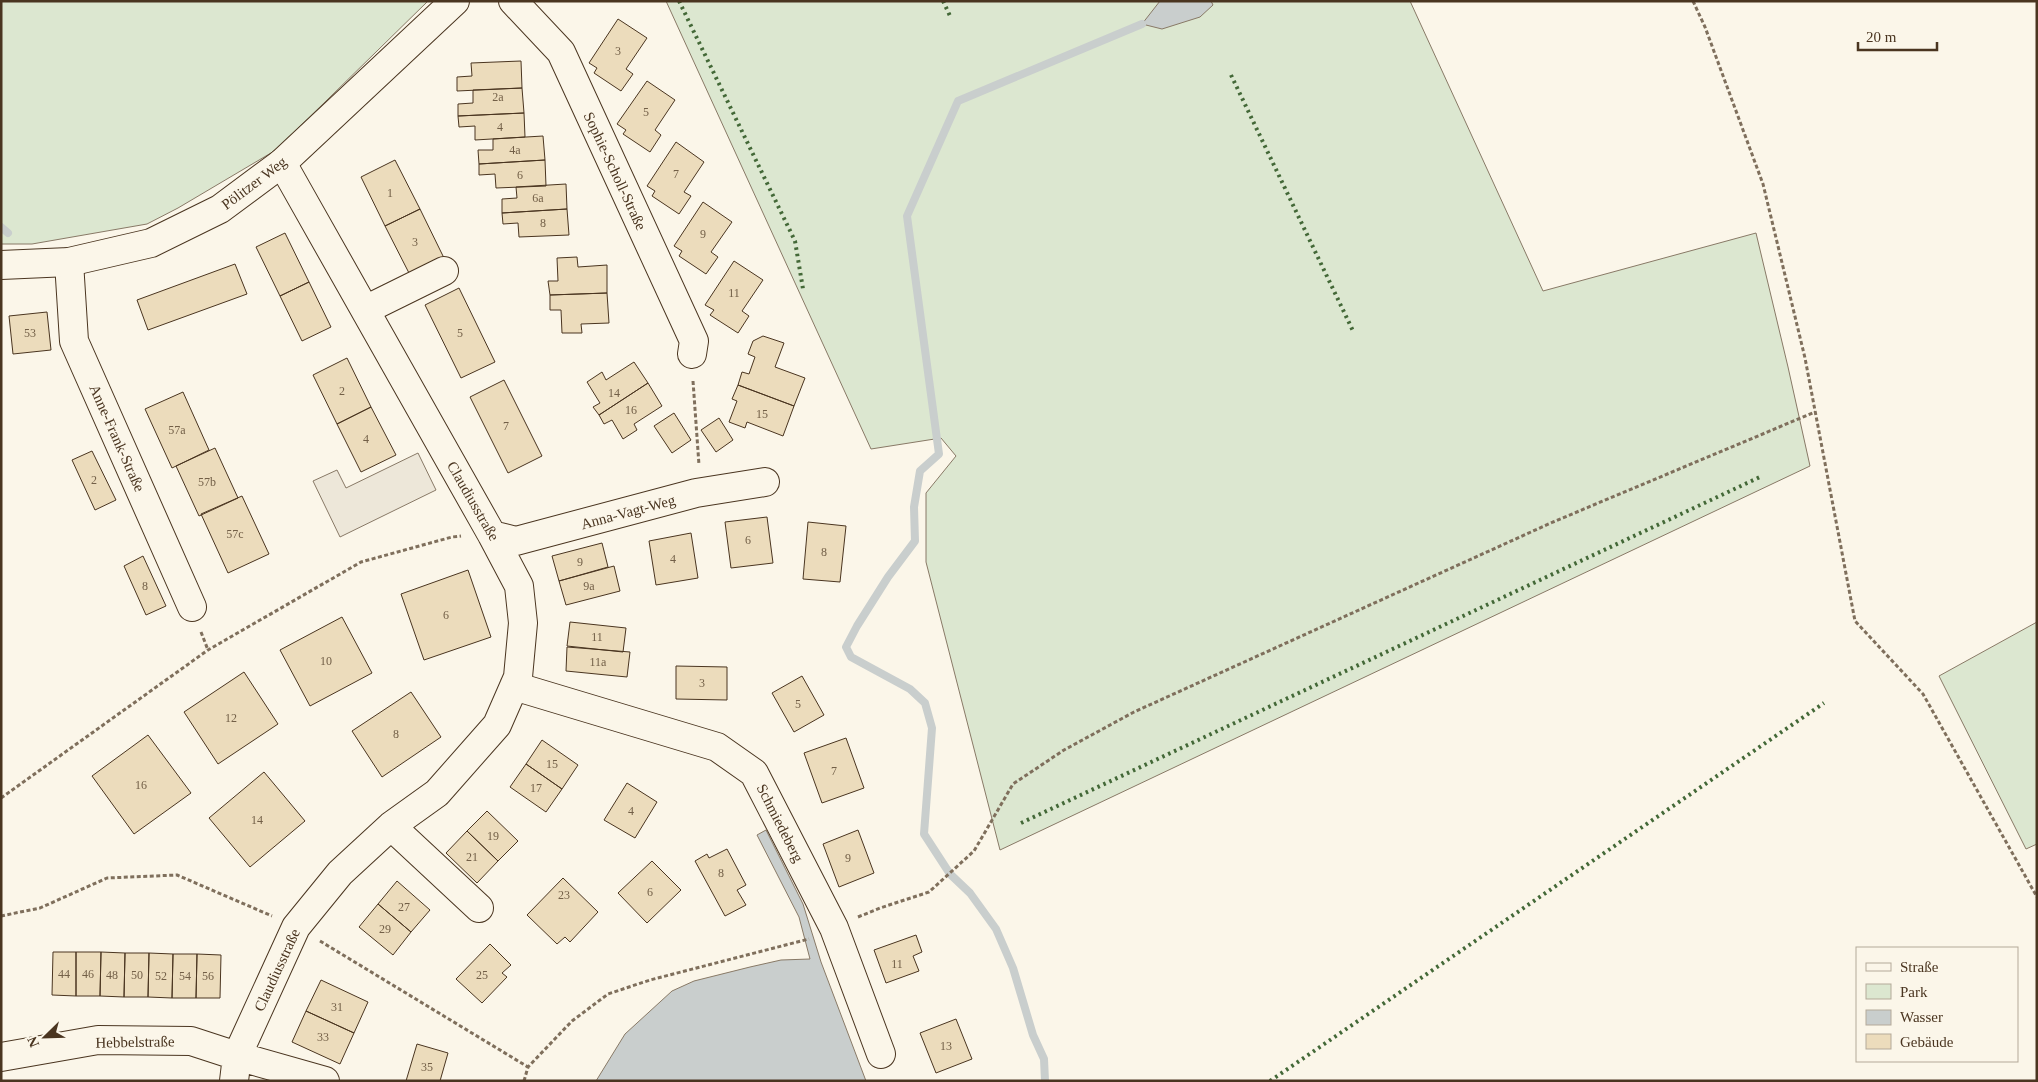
<svg xmlns="http://www.w3.org/2000/svg" width="2038" height="1082" font-family="Georgia,serif">
<style>
.green{fill:#dce7d0;stroke:#887966}
.parking{fill:#ede7d9;stroke:#887966}
.water{fill:#c9cecd;stroke:#887966}
.lines{fill:none;stroke-linecap:round;stroke-linejoin:round}
.stream{stroke:#c9cecd;stroke-width:8}
.building{fill:#ecdcbc;stroke:#4a3520}
.minor-casing{stroke:#4a3520;stroke-width:30}
.major-casing{stroke:#4a3520;stroke-width:30}
.path{stroke:#7f6f5c;stroke-width:3;stroke-dasharray:4 2.5;stroke-linecap:butt}
.minor{stroke:#fbf6e9;stroke-width:28}
.major{stroke:#fbf6e9;stroke-width:28}
.hedge{stroke:#436837;stroke-width:4;stroke-dasharray:2.5 4;stroke-linecap:butt}
.labels{text-anchor:middle;dominant-baseline:central;stroke-width:4;stroke-linejoin:round;paint-order:stroke}
.number-label{font-size:12px;fill:#725f47}
.street-label{font-size:15px;fill:#4a3520;stroke:#fbf6e9}
</style>
<rect width="100%" height="100%" fill="#fbf6e9"/>
<path class="green" d="M1,1H428L276,150L178,208L147,224L32,244H1Z
M666,1H1410L1543,291L1756,233L1788,367L1810,466L1000,850L926,562V493L956,456L941,438L871,449Z
M2037,622V844L2026,849L1939,676Z"/>
<path class="parking" d="M418,453L436,490L340,537L313,481L337,470L346,488Z"/>
<path class="water" d="M1160,1H1211L1213,5L1200,17L1162,29L1142,24Z
M766,830L803,904L821,962L866,1081H596L625,1034L672,991L694,981L750,967L781,960L810,959L799,917L757,835Z"/>
<g class="lines">
<path class="stream" d="M1,227L8,233
M1045,1081L1044,1059L1033,1035L1013,968L996,929L970,893L950,874L924,834L932,728L925,703L910,689L851,657L846,647L857,626L888,577L915,541L914,507L920,471L939,454L907,216L958,101L1142,24"/>
</g>
<path class="building" d="M618,19L647,38L626,69L633,74L621,91L594,73L597,68L589,63Z
M521,61L522,88L457,91V77L472,76L471,63Z
M647,81L675,100L655,130L661,135L650,152L623,134L626,130L617,124Z
M522,88L524,113L458,116V104L473,103V90Z
M524,113L525,137L475,140V126L459,127L458,116Z
M543,136L545,160L479,164L478,150H493V139Z
M676,142L704,162L684,192L691,196L679,214L652,196L655,191L647,186Z
M395,160L420,209L385,226L361,177Z
M545,160L546,186L496,188L495,174L479,175V164Z
M566,184L567,209L502,213V199L517,198L516,187Z
M703,202L732,222L711,252L718,257L706,274L679,256L682,251L674,246Z
M420,209L444,258L410,275L385,226Z
M567,209L569,235L519,237L518,223L503,224L502,213Z
M285,233L309,282L280,296L256,247Z
M577,257L578,267L607,265V293L550,295L548,281H558L557,258Z
M734,261L763,280L742,311L749,316L738,333L710,315L714,310L705,305Z
M235,264L247,294L148,330L137,300Z
M309,282L331,327L302,341L280,296Z
M459,288L495,362L461,378L425,305Z
M607,293L609,323L581,324L582,333H562L561,310H550V295Z
M47,312L51,350L13,354L9,316Z
M763,336L784,343L775,367L805,378L794,406L738,385L742,372L749,374L755,357L748,354L753,341Z
M347,358L371,407L337,424L313,375Z
M634,362L648,383L599,415L593,407L600,403L587,382L602,372L606,380Z
M504,380L542,456L508,473L470,397Z
M648,383L662,406L634,424L637,430L623,439L612,420L604,424L599,415Z
M738,385L794,406L783,436L747,422L745,428L729,422L737,401L732,399Z
M183,392L209,450L172,468L145,409Z
M371,407L396,455L361,472L337,424Z
M674,413L691,440L672,453L654,426Z
M719,418L733,440L716,452L701,430Z
M215,448L238,498L199,516L176,466Z
M92,451L116,500L95,510L72,460Z
M242,496L269,554L228,573L201,514Z
M767,517L773,563L731,568L725,522Z
M808,522L846,526L840,582L803,579Z
M691,533L698,578L656,585L649,541Z
M602,543L608,567L559,581L552,556Z
M143,556L166,606L146,615L124,566Z
M614,566L620,591L566,605L559,581Z
M468,570L491,637L424,660L401,594Z
M342,617L372,673L310,706L280,650Z
M570,622L626,628L623,652L567,646Z
M567,647L630,652L627,677L566,671Z
M676,666L727,667V700L676,699Z
M244,672L278,724L218,764L184,712Z
M802,676L824,715L794,732L772,693Z
M411,692L441,737L382,777L352,731Z
M148,735L191,793L134,834L92,776Z
M846,738L864,788L822,803L804,753Z
M542,740L578,765L562,789L526,764Z
M526,764L562,789L546,812L510,787Z
M264,772L305,821L250,867L209,818Z
M627,783L657,802L635,838L604,820Z
M487,811L518,841L498,861L467,831Z
M858,830L874,873L839,887L823,844Z
M467,831L498,861L477,883L446,853Z
M727,849L746,885L737,890L746,905L725,916L695,861L707,854L709,858Z
M652,861L681,890L647,923L618,893Z
M563,878L598,912L570,942L565,937L557,944L527,915Z
M397,881L430,910L411,932L378,904Z
M378,904L411,932L393,955L359,927Z
M916,935L922,952L913,956L919,971L886,983L874,950Z
M490,944L511,965L502,973L507,977L482,1003L456,979Z
M53,952H76V996L52,995Z
M76,952H101L100,996H76Z
M101,952L125,953L124,997L100,996Z
M125,953H149L148,997H124Z
M149,953L173,954L172,998L148,997Z
M173,954H197L196,998H172Z
M197,954L221,955L220,998H196Z
M321,980L368,1002L354,1033L306,1011Z
M306,1011L354,1033L340,1064L292,1042Z
M956,1019L972,1059L936,1073L920,1033Z
M417,1044L448,1053L440,1081H406Z"/>
<g class="lines">
<defs>
<path id="minor" d="M513,1L561,52L694,341L692,354
M69,262L74,341L192,607
M365,310L444,271
M492,535L516,541L696,493L765,482
M514,686L717,747L754,773L834,928L881,1054
M391,826L479,908
M1,1057L98,1040L191,1041L237,1056L325,1081
M234,1081L237,1056L296,927L340,873L391,826L437,793L497,725L518,677L523,623L519,586L492,535L282,163"/>
<path id="major" d="M1,265L69,262L151,243L220,209L282,163L455,1"/>
</defs>
<use href="#minor" class="minor-casing"/>
<use href="#major" class="major-casing"/>
<path class="path" d="M1693,1L1705,27L1763,184L1805,358L1855,621L1923,694L2037,897
M693,381L699,465
M201,632L208,650
M1,798L208,650L361,562L452,537L461,536
M1,916L40,908L107,878L177,875L272,916
M858,917L880,908L929,892L974,851L1013,784L1064,750L1134,712L1553,522L1815,412
M320,941L528,1067
M524,1081L528,1067L572,1021L608,994L650,980L809,939"/>
<use href="#minor" class="minor"/>
<use href="#major" class="major"/>
<path class="hedge" d="M679,1L795,241L803,289
M943,1L951,18
M1231,75L1354,333
M1021,823L1760,477
M1270,1081L1824,703"/>
</g>
<g class="labels">
<g class="number-label">
<text x="618" y="51">3</text>
<text x="498" y="97">2a</text>
<text x="646" y="112">5</text>
<text x="500" y="127">4</text>
<text x="515" y="150">4a</text>
<text x="676" y="174">7</text>
<text x="520" y="175">6</text>
<text x="390" y="193">1</text>
<text x="538" y="198">6a</text>
<text x="543" y="223">8</text>
<text x="703" y="234">9</text>
<text x="415" y="242">3</text>
<text x="734" y="293">11</text>
<text x="30" y="333">53</text>
<text x="460" y="333">5</text>
<text x="342" y="391">2</text>
<text x="614" y="393">14</text>
<text x="631" y="410">16</text>
<text x="762" y="414">15</text>
<text x="506" y="426">7</text>
<text x="177" y="430">57a</text>
<text x="366" y="439">4</text>
<text x="94" y="480">2</text>
<text x="207" y="482">57b</text>
<text x="235" y="534">57c</text>
<text x="748" y="540">6</text>
<text x="824" y="552">8</text>
<text x="673" y="559">4</text>
<text x="580" y="562">9</text>
<text x="145" y="586">8</text>
<text x="589" y="586">9a</text>
<text x="446" y="615">6</text>
<text x="597" y="637">11</text>
<text x="326" y="661">10</text>
<text x="598" y="662">11a</text>
<text x="702" y="683">3</text>
<text x="798" y="704">5</text>
<text x="231" y="718">12</text>
<text x="396" y="734">8</text>
<text x="552" y="764">15</text>
<text x="834" y="771">7</text>
<text x="141" y="785">16</text>
<text x="536" y="788">17</text>
<text x="631" y="811">4</text>
<text x="257" y="820">14</text>
<text x="493" y="836">19</text>
<text x="472" y="857">21</text>
<text x="848" y="858">9</text>
<text x="721" y="873">8</text>
<text x="650" y="892">6</text>
<text x="564" y="895">23</text>
<text x="404" y="907">27</text>
<text x="385" y="929">29</text>
<text x="897" y="964">11</text>
<text x="64" y="974">44</text>
<text x="88" y="974">46</text>
<text x="112" y="975">48</text>
<text x="137" y="975">50</text>
<text x="482" y="975">25</text>
<text x="161" y="976">52</text>
<text x="185" y="976">54</text>
<text x="208" y="976">56</text>
<text x="337" y="1007">31</text>
<text x="323" y="1037">33</text>
<text x="946" y="1046">13</text>
<text x="427" y="1067">35</text>
</g>
<g class="street-label">
<text transform="translate(615 171) rotate(65)">Sophie-Scholl-Straße</text>
<text transform="translate(254 183) rotate(-37)">Pölitzer Weg</text>
<text transform="translate(117 438) rotate(66)">Anne-Frank-Straße</text>
<text transform="translate(473 501) rotate(60)">Claudiusstraße</text>
<text transform="translate(628 512) rotate(-15)">Anna-Vagt-Weg</text>
<text transform="translate(780 823) rotate(63)">Schmiedeberg</text>
<text transform="translate(277 970) rotate(-65)">Claudiusstraße</text>
<text transform="translate(135 1042) rotate(-1)">Hebbelstraße</text>
</g>
</g>
<rect width="2038" height="1082" fill="none" stroke="#4a3520" stroke-width="5"/>
<rect x="1856" y="947" width="162" height="115" fill="#fbf6e9" stroke="#b4a999"/>
<rect x="1866" y="963" width="25" height="8" fill="#fbf6e9" stroke="#b4a999"/>
<text x="1900" y="972" font-size="15" fill="#4a3520">Straße</text>
<rect x="1866" y="984" width="25" height="15" fill="#dce7d0" stroke="#b4a999"/>
<text x="1900" y="997" font-size="15" fill="#4a3520">Park</text>
<rect x="1866" y="1010" width="25" height="15" fill="#c9cecd" stroke="#b4a999"/>
<text x="1900" y="1022" font-size="15" fill="#4a3520">Wasser</text>
<rect x="1866" y="1034" width="25" height="15" fill="#ecdcbc" stroke="#b4a999"/>
<text x="1900" y="1047" font-size="15" fill="#4a3520">Gebäude</text>
<g transform="translate(45 1037) rotate(247)" stroke="#fbf6e9" stroke-width="4" paint-order="stroke">
<path d="M0-4L9 19L0 12L-9 19Z" fill="#4a3520"/>
<text y="-8" font-size="14" font-weight="bold" text-anchor="middle" fill="#4a3520">N</text>
</g>
<path d="M1858 42v8h79v-8" fill="none" stroke="#4a3520" stroke-width="2.5"/>
<text x="1866" y="42" font-size="15" fill="#4a3520" stroke="#fbf6e9" stroke-width="4" paint-order="stroke">20 m</text>
</svg>
